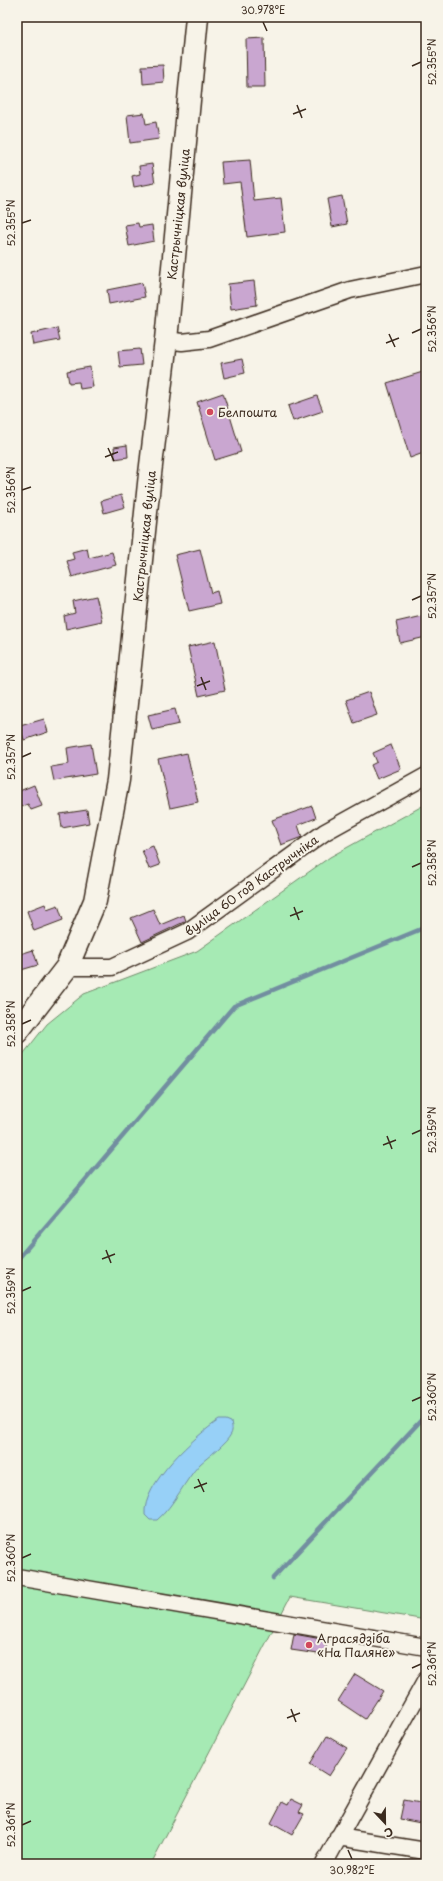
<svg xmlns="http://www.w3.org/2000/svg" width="443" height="1881" font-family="'Playpen Sans',sans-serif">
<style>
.green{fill:#a6eab4;stroke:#708a69}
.water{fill:#97d0f7;stroke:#728ea0}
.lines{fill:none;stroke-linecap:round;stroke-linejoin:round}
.stream{stroke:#728ea0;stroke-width:4.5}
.building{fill:#c9a6d0;stroke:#3b2a1e}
.street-casing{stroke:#3b2a1e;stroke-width:19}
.secondary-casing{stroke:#3b2a1e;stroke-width:25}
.street{stroke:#f7f3e8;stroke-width:16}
.secondary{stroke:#f7f3e8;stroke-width:22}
.ticks{fill:none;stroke:#3b2a1e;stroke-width:1.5}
.poi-dot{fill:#d1495b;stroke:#f7f3e8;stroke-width:1.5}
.labels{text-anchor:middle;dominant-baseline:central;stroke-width:4;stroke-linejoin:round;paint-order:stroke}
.street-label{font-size:12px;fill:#3b2a1e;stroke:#f7f3e8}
.poi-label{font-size:12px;fill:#3b2a1e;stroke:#f7f3e8;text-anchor:start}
.neatline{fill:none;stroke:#3b2a1e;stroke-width:1.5}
.ticks-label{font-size:10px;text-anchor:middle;fill:#3b2a1e}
</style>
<rect width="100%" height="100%" fill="#f7f3e8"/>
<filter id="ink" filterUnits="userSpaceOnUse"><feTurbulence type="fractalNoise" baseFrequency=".025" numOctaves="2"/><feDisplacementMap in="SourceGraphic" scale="8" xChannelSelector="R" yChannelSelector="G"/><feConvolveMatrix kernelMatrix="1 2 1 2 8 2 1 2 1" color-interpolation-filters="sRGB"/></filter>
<g filter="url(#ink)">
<path class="green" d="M426,804V1620L290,1597L151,1864H17V1062L47,1024L84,994L197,951L330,857Z"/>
<path class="water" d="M219,1420H226L231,1422C232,1426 233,1430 231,1434C226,1444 209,1456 200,1464C184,1481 175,1505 157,1520H150L145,1515C142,1484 195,1436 219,1420Z"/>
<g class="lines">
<path class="stream" d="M17,1260L234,1006L426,927
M273,1578L426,1415"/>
</g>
<path class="building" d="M264,38L265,87H247L246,39Z
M163,65L164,82L143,84L142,66Z
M144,113L146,124L156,122L159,139L130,143L127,115Z
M250,160L254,201L281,198L285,232L247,237L240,182L223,184L221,162Z
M152,164L155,183L134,187L132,176L140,174L139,166Z
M342,196L347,224L332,227L327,199Z
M138,223L139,227L152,225L154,241L129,246L125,225Z
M254,281L257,305L231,309L228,284Z
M142,283L145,297L109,304L107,290Z
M57,328L60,340L33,345L31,334Z
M140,349L142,365L120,367L118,351Z
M242,359L245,373L224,378L221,363Z
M90,367L93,387L80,389L79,382L69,383L67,371Z
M426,371V452L410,458L387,383Z
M223,393L241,452L215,460L197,402Z
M317,396L323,411L293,421L288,406Z
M127,445L128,457L115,459L114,447Z
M121,495L125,507L104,513L101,501Z
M87,548L89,558L112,552L116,565L72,577L67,561L74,559L72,552Z
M200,549L211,593L217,591L220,604L189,611L175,555Z
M96,596L102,621L66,629L64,616L75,613L73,601Z
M426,615V637L400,643L396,622Z
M215,641L225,690L199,696L188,647Z
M369,692L377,715L354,723L346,700Z
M175,709L179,724L152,730L148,715Z
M44,719L48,732L24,740L20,726Z
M91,744L96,774L54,781L51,767L69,764L67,748Z
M391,745L401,769L377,779L371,765L377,762L373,753Z
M187,753L198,802L170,808L158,759Z
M34,785L42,806L31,810L28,804L17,808V792Z
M312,806L316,818L298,825L302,837L281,845L272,820Z
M87,810L89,823L62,828L60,814Z
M153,846L160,865L149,869L142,850Z
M45,904L47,909L58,905L63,920L34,931L27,911Z
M153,909L160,925L184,915L186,921L142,942L131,918Z
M33,950L38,965L21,970L17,955Z
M294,1634L327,1640L325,1655L291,1650Z
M355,1674L383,1691L365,1719L338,1701Z
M327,1736L347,1748L329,1776L310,1764Z
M291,1799L303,1805L299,1812L304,1814L292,1835L271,1823L282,1802L288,1805Z
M404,1800L426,1804V1824L400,1819Z"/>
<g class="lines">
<defs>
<path id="street" d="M166,340L182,342L209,339L350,290L426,274
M67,967H112L187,932L325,832L426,776
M17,1577L426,1647
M338,1837L426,1851
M324,1864L426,1680"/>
<path id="secondary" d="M17,1032L67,967L95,901L118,780L150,474L166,340L197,17"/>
</defs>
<use href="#street" class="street-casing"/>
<use href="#secondary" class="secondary-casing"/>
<use href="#street" class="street"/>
<use href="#secondary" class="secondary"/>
</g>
</g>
<path class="ticks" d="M263,22L267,31M412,66L421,62M297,105L302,118M293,114L306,109M22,223L31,220M412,333L421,329M389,334L395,347M386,343L399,338M108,448L114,461M105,457L118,452M22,490L31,487M412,600L421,596M201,677L206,690M197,686L210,681M22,757L31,753M412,867L421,863M294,907L299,920M290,916L303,911M22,1024L31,1020M412,1134L421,1130M387,1136L392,1149M383,1145L396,1140M106,1250L111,1263M102,1259L115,1254M22,1291L31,1287M412,1401L421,1397M198,1479L204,1492M194,1488L207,1483M22,1558L31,1554M412,1668L421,1664M291,1709L296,1722M287,1718L300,1713M22,1825L31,1821M348,1850L352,1859"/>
<g class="poi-dot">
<circle cx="210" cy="412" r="4"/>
<circle cx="309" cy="1645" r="4"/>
</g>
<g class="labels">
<g class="street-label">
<text transform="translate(178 214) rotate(-84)">Кастрычніцкая вуліца</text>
<text transform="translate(144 536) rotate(-84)">Кастрычніцкая вуліца</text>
<text transform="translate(251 885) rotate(-36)">вуліца 60 год Кастрычніка</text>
</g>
<g class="poi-label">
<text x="218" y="412">Белпошта</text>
<text x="317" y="1638">Аграсядзіба<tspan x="317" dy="14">«На Паляне»</tspan></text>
</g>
</g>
<rect width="443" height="1881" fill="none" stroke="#f7f3e8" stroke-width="44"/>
<g transform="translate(385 1823) rotate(158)" stroke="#f7f3e8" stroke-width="3" paint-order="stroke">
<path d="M0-3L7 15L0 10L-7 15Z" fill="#3b2a1e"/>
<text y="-6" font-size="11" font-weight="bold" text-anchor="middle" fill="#3b2a1e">С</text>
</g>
<rect x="22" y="22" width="399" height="1837" class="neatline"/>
<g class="ticks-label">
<text x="263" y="14">30.978°E</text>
<text transform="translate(432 62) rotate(-90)" y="4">52.355°N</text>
<text transform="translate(11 223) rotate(-90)" y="4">52.355°N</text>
<text transform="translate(432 329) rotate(-90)" y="4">52.356°N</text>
<text transform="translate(11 490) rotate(-90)" y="4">52.356°N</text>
<text transform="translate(432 596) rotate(-90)" y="4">52.357°N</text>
<text transform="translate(11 757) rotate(-90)" y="4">52.357°N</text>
<text transform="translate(432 863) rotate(-90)" y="4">52.358°N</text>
<text transform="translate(11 1024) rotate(-90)" y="4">52.358°N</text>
<text transform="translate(432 1130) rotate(-90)" y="4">52.359°N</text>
<text transform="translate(11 1291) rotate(-90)" y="4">52.359°N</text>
<text transform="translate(432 1397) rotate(-90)" y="4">52.360°N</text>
<text transform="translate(11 1558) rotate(-90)" y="4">52.360°N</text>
<text transform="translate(432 1664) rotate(-90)" y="4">52.361°N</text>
<text transform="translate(11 1825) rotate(-90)" y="4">52.361°N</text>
<text x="352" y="1874">30.982°E</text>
</g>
</svg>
